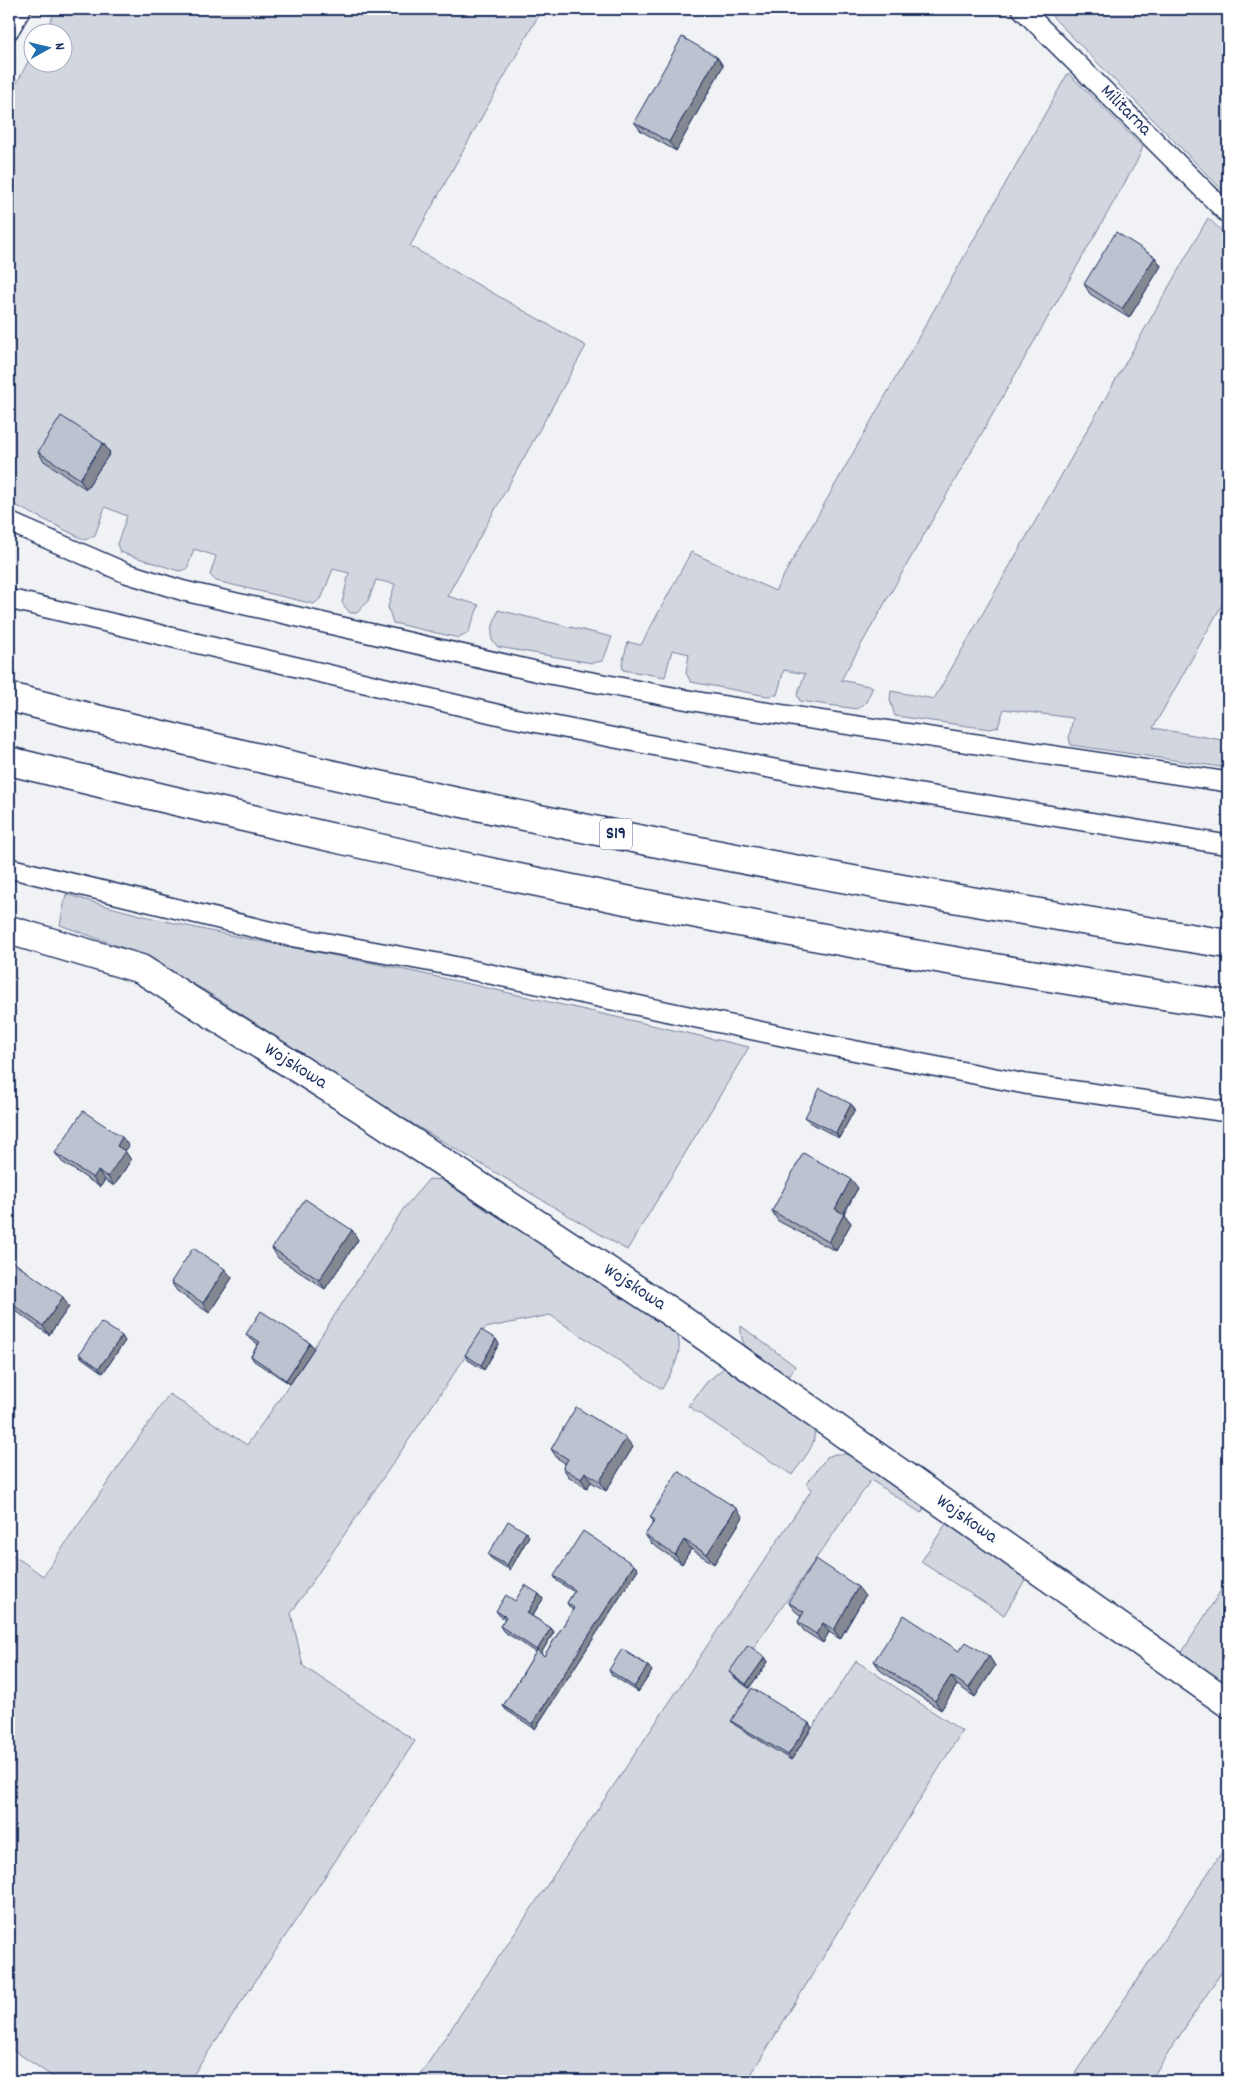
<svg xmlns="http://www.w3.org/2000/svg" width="1237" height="2090" font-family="Dekko,sans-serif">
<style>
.green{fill:#d2d6df;stroke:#76829e}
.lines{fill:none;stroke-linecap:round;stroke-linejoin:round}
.service-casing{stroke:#1b2f5e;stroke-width:22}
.minor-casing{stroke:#1b2f5e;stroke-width:31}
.motorway-casing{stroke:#1b2f5e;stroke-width:31}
.service{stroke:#fff;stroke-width:19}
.minor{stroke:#fff;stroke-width:28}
.motorway{stroke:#fff;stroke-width:28}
.wall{fill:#a2a7b3;stroke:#1b2f5e}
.shaded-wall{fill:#848892;stroke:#1b2f5e}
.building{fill:#bcc2d0;stroke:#1b2f5e}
.labels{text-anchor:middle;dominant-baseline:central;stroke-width:4.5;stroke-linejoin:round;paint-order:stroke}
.shield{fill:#fff;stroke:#5f6d8e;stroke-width:1}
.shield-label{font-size:18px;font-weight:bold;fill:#1b2f5e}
.street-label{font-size:19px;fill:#1b2f5e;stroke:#fff}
</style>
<rect width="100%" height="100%" fill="#f1f2f5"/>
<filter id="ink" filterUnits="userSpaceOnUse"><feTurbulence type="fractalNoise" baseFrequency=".02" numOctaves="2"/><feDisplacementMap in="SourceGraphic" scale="10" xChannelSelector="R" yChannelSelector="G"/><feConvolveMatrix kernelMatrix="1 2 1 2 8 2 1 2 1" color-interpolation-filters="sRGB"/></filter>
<g filter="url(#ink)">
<path class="green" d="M57,9H542L410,246L586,346L447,596L479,605L468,633L459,638L393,623L388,607L395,584L376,580L368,601L357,613H350L342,603L349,573L333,569L322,597L314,604L216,581L210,575L216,556L194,549L187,569L179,571L120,552L117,544L127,516L105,507L95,535L85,540L9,502V98L32,54V62H62V32H44Z
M1045,9H1228V196Z
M1068,73L1143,147L1136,163L841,680L873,687L866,702L857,709L800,701L797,695L805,674L784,670L777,695L767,696L691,682L686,673L689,654L672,650L665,677L623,670L622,663L628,642L641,645L691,552L775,591Z
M1208,218L1228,237V594L1153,728L1228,741V768L1071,745L1069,738L1073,718L1004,709L998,727L990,729L895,716L890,700L891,691L934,699Z
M498,610L612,637L603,661L592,663L498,647L492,640V629Z
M66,894C170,927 279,944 387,966C508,992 628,1020 749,1047L627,1250L386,1108L206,991L132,951L60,925Z
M429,1179L442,1180L489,1212L495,1210L676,1330C685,1352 673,1369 662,1389L550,1315L485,1328L291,1613L303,1666L415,1741L189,2081H59L9,2047V1552L43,1576L169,1394L247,1445L290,1384L404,1208Z
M741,1326L795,1366L787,1381C768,1367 738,1354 741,1326Z
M725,1367H733L812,1425C821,1442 802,1460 792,1475L688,1406L707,1382Z
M835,1454H846L858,1458L926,1506L921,1513L871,1480L733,1677L755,1693L792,1759L856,1661L962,1731L747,2081H416L812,1489L806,1484L827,1457Z
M947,1522L1022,1575L1025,1580L1004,1615L921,1562Z
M1228,1579V1686L1181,1654Z
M1228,1843V1962L1150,2081H1070Z"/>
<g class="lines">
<defs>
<path id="service" d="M1022,9L1228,214
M9,30L21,9
M9,522L126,573L184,591L544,673L705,703L1228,782
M9,599L513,718L800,774L1228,845
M9,868L289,936L443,964L801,1040L1025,1084L1228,1112"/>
<path id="minor" d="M9,930L141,969L362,1109L672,1313L1228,1703"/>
<path id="motorway" d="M9,697C409,800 820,879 1228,944
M9,761C120,788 232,815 343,840C636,906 932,961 1228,1005"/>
</defs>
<use href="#service" class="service-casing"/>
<use href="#minor" class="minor-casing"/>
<use href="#motorway" class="motorway-casing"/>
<use href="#service" class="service"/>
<use href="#minor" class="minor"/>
<use href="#motorway" class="motorway"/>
</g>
<path class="wall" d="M717,57L723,66L676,151L641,131L634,122Z
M1155,257L1161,266L1129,318L1090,294L1084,284Z
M103,443L110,453L86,489L44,461L38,452Z
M851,1104L855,1109L839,1138L809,1122L805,1117Z
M129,1146L125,1151L131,1160L114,1186L105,1180L100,1187L62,1162L55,1153Z
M858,1188L844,1214L851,1223L836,1251L778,1221L772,1211Z
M352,1230L358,1240L325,1289L278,1258L272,1248Z
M9,1259L69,1307L49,1335L9,1306Z
M232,1278L209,1313L177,1291L171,1282Z
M246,1334L310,1343L314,1348L290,1384L254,1361L251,1356L258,1344L249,1338Z
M125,1341L103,1373L82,1358L79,1354Z
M499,1344L484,1370L468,1360L465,1355Z
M633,1447L606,1491L591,1482L587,1488L569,1477L563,1468L565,1463L557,1458L551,1449Z
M650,1517H743L714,1564L691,1549L682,1564L652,1544L645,1535L654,1522Z
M529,1536L510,1570L492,1559L488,1555Z
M638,1569L535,1729L506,1710L503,1706L536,1652L503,1631L500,1626L505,1619L500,1616L496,1611L515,1601L539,1594L543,1599L532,1616L551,1628L554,1632L541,1653L544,1656L573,1610L570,1608L567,1603L574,1592L557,1581L554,1576Z
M865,1596L840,1639L829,1632L823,1643L804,1631L798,1622L801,1616L795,1611L788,1602Z
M959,1651L989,1656L995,1666L975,1697L957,1685L941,1710L881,1671L874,1661Z
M765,1657L768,1662L749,1688L733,1676L729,1672Z
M609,1670L652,1671L638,1692L612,1675Z
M731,1721L809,1723L812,1728L791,1760L735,1725Z"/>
<path class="shaded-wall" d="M717,57L723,66L676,151L669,142Z
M1155,257L1161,266L1129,318L1122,309Z
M103,443L110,453L86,489L80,479Z
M851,1104L855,1109L839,1138L836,1133Z
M122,1137L129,1146L125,1151L131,1160L114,1186L108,1177L117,1146Z
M98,1171L105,1180L100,1187L93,1178Z
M851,1179L858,1188L841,1218L835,1209Z
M844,1214L851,1223L836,1251L829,1242Z
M352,1230L358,1240L325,1289L319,1280Z
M225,1269L232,1278L209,1313L203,1303Z
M63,1297L69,1307L49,1335L43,1326Z
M122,1336L125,1341L103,1373L99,1368Z
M496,1339L499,1344L484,1370L481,1365Z
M310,1343L314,1348L290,1384L286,1380Z
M626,1438L633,1447L606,1491L600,1481Z
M585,1472L591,1482L587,1488L581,1479Z
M736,1508L743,1517L714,1564L707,1554Z
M526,1532L529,1536L510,1570L507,1565Z
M684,1540L691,1549L682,1564L675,1555Z
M634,1565L638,1569L535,1729L532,1724Z
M858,1587L865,1596L840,1639L834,1630Z
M539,1594L543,1599L531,1617L527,1613Z
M823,1623L829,1632L823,1643L816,1634Z
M551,1628L554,1632L540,1655L537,1650Z
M989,1656L995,1666L975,1697L969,1688Z
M765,1657L768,1662L749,1688L746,1684Z
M648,1666L652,1671L638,1692L634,1687Z
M951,1676L957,1685L941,1710L935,1701Z
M809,1723L812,1728L791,1760L788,1755Z"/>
<path class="building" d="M682,37L717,57L669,142L634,122Z
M1116,232L1155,257L1122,309L1084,284Z
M61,416L103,443L80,479L38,452Z
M820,1088L851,1104L836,1133L805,1117Z
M83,1111L122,1137L117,1146L125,1151L108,1177L98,1171L93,1178L55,1153Z
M803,1153L851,1179L835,1209L844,1214L829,1242L772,1211Z
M305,1199L352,1230L319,1280L272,1248Z
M193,1248L225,1269L203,1303L171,1282Z
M9,1259L63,1297L43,1326L9,1302Z
M261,1311L310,1343L286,1380L251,1356L260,1342L246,1334Z
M101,1322L122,1336L99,1368L79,1354Z
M481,1330L496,1339L481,1365L465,1355Z
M576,1407L626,1438L600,1481L585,1472L581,1479L563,1468L568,1459L551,1449Z
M678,1471L736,1508L707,1554L684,1540L675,1555L645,1535L655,1520L650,1517Z
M508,1521L526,1532L507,1565L488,1555Z
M583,1531L634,1565L532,1724L503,1706L537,1650L544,1656L574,1608L567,1603L575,1590L554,1576Z
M816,1559L858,1587L834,1630L823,1623L816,1634L798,1622L804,1612L788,1602Z
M525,1585L539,1594L527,1613L551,1628L537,1650L500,1626L506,1617L496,1611L506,1595L515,1601Z
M904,1615L959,1651L966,1642L989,1656L969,1688L951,1676L935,1701L874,1661Z
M748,1645L765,1657L746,1684L729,1672Z
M622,1649L648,1666L634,1687L609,1670Z
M752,1688L809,1723L788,1755L731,1721Z"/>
</g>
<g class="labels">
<rect class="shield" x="600" y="818.5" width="32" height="31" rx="4"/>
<g class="shield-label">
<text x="616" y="834">S19</text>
</g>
<g class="street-label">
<text transform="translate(1125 111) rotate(45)">Militarna</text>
<text transform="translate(295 1067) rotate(32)">Wojskowa</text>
<text transform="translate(634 1288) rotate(33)">Wojskowa</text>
<text transform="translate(966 1520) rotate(35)">Wojskowa</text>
</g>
</g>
<rect width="1237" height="2090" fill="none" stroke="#fff" stroke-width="30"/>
<rect x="15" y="15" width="1207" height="2060" fill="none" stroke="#1b2f5e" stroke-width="2" filter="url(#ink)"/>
<g transform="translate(48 48) rotate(82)"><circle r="24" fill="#ffffff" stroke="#a4acbf"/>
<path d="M0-4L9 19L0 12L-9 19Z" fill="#1f6fb2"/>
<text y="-8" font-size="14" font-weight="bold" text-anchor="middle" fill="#1b2f5e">N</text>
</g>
</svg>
